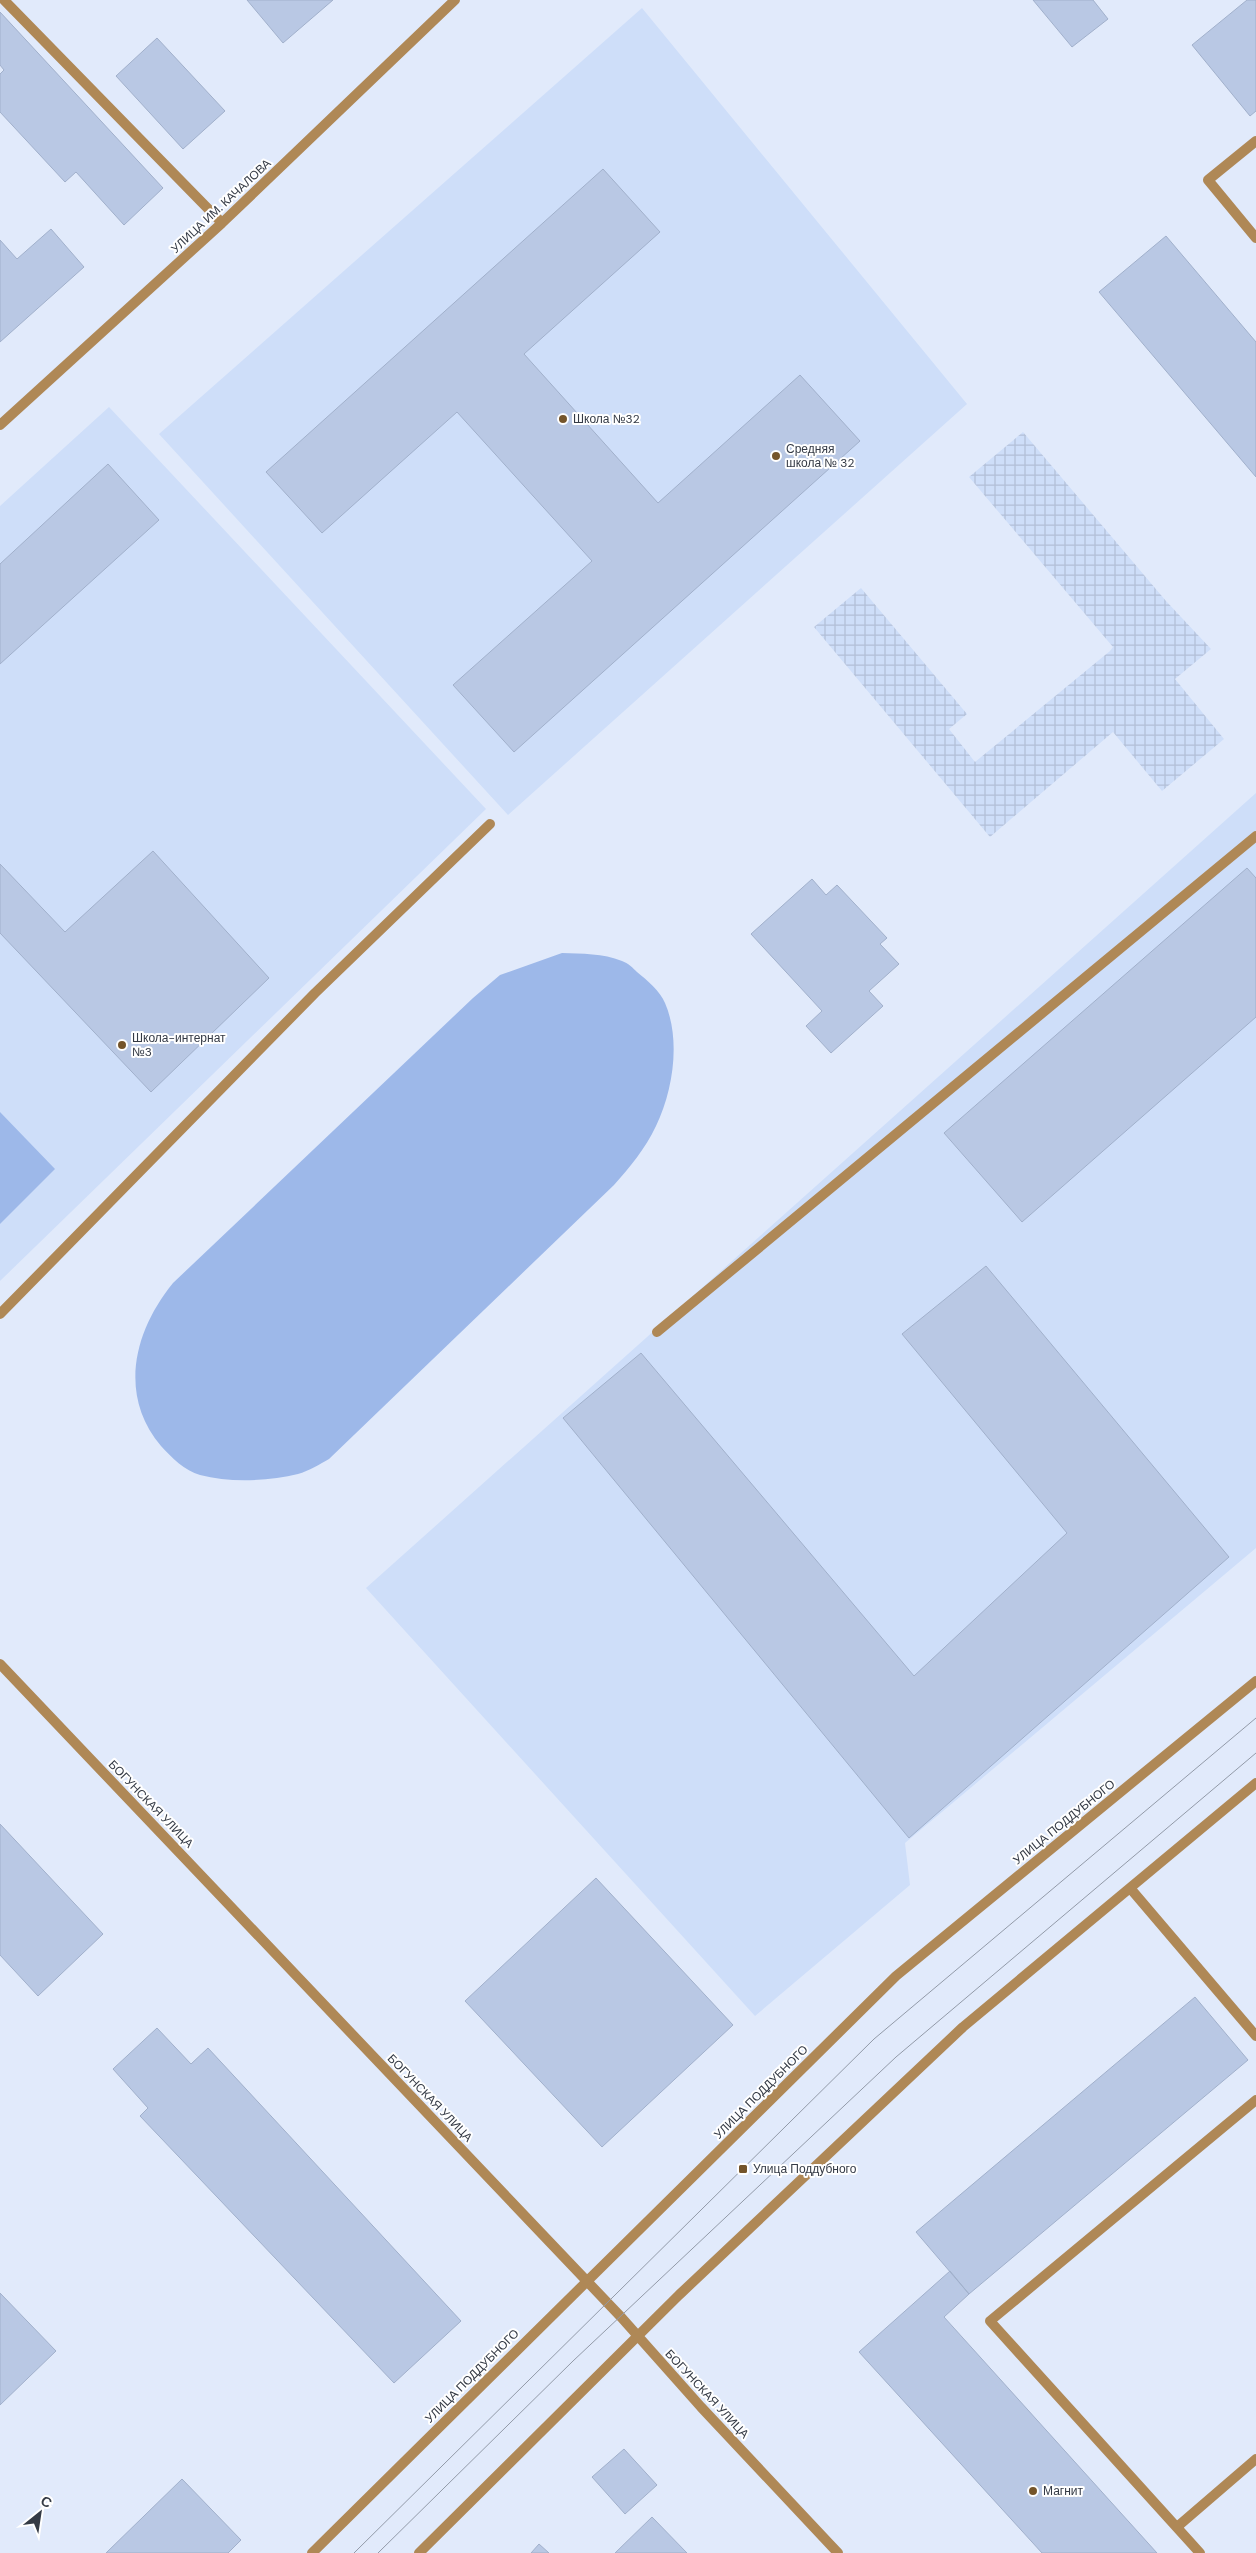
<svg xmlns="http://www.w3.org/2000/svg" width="1256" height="2553" font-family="'DM Sans',sans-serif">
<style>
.built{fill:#cedef9}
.industrial{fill:url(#industrial-grid)}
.pitch{fill:#9db8e9}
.building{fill:#b9c8e4;stroke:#a1b0cb}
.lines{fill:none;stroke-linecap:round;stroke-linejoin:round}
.service{stroke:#af8856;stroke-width:10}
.minor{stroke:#af8856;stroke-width:10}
.tram{stroke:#929aa8;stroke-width:1}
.poi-dot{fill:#74542a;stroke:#fff;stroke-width:2}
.labels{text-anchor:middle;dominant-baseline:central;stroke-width:4;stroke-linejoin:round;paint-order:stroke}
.street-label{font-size:12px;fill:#343a45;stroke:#fff}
.poi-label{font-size:12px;fill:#343a45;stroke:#fff;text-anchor:start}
</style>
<defs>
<pattern id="industrial-grid" width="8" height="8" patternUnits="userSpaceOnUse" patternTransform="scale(1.25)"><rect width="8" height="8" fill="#cedef9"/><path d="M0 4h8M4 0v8" fill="none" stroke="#b2bfd7"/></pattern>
</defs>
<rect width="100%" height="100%" fill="#e1eafb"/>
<path class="built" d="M642,8L967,404L508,815L159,434Z
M109,407L486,809L0,1281V506Z
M1256,793V1548L905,1843L910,1885L755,2016L366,1588Z"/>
<path class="industrial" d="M1023,432L1166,601L1211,649L1175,679L1224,739L1162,791L1113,732L990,837L814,627L861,588L967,714L949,729L975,762L1110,651L1113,647L969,477Z"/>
<path class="pitch" d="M562,953C582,954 603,953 622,961C628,963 633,968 637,972C647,980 660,991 665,1003C681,1040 673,1091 656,1126C645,1149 630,1167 614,1185L329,1459C320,1464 309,1471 298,1474C269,1481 230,1483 200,1475C185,1471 171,1457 161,1446C118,1395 134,1331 173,1283L473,998L500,975Z
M0,1112L55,1169L0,1224Z"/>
<path class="building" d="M247,0H333L283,43Z
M1033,0H1093L1108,19L1072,47Z
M1247,0H1256V111L1250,116L1192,45Z
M0,12L163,188L124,225L76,172L65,182L0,112V74L4,70L0,65Z
M157,38L225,111L183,149L116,76Z
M603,169L660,232L524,354L658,503L800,375L860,441L514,752L453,685L592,561L457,412L322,533L266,472Z
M51,229L84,267L0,342V240L17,259Z
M1166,236L1256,342V477L1099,292Z
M108,464L159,520L0,664V564Z
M153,851L269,978L151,1092L0,933V864L65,932Z
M1247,868L1256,878V1017L1022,1222L944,1133Z
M812,879L826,895L837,885L887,938L880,944L899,964L869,991L883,1006L831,1053L806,1026L822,1011L751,934Z
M986,1266L1229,1557L909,1838L563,1418L641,1353L914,1676L1067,1533L902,1334Z
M0,1824L103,1934L38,1996L0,1955Z
M596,1878L733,2025L602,2147L465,2001Z
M1195,1997L1248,2060L969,2294L916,2232Z
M157,2028L191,2064L208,2048L461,2321L394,2383L140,2116L148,2108L113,2069Z
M950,2271L969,2294L944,2317L1157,2553H1042L859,2352Z
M0,2293L56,2351L0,2405Z
M624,2449L657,2485L625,2514L592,2477Z
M182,2479L241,2540L228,2553H106Z
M652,2517L687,2553H615Z
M539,2544L549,2553H531Z"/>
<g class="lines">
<path class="service" d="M1256,141L1208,180L1256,238
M0,1314L315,993L490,824
M657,1332L1256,836
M1177,2527L1256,2459
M1200,2553L990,2321L1256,2100"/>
<path class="minor" d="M4,0L222,223
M0,425L222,223L455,0
M0,1664L621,2317L701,2407L838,2553
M1130,1888L1256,2036
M312,2553L896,1976L1256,1681
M419,2553L679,2295L963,2027L1256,1783"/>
<path class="tram" d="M354,2553L874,2039L1256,1718
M378,2553L573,2361L896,2057L1256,1753"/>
</g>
<g class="poi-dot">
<circle cx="563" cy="419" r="5"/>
<circle cx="776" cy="456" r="5"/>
<circle cx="122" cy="1045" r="5"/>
<rect x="738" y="2164" width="10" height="10" rx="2.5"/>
<circle cx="1033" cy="2491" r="5"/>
</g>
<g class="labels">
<g class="street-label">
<text transform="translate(221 206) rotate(-43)">УЛИЦА ИМ. КАЧАЛОВА</text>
<text transform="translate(151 1804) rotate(46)">БОГУНСКАЯ УЛИЦА</text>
<text transform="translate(1064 1822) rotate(-39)">УЛИЦА ПОДДУБНОГО</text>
<text transform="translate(761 2092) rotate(-45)">УЛИЦА ПОДДУБНОГО</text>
<text transform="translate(430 2098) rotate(46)">БОГУНСКАЯ УЛИЦА</text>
<text transform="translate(472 2376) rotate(-45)">УЛИЦА ПОДДУБНОГО</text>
<text transform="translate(707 2394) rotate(47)">БОГУНСКАЯ УЛИЦА</text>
</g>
<g class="poi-label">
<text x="573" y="419">Школа №32</text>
<text x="786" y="449">Средняя<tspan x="786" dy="14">школа № 32</tspan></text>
<text x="132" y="1038">Школа-интернат<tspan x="132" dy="14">№3</tspan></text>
<text x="753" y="2169">Улица Поддубного</text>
<text x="1043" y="2491">Магнит</text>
</g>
</g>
<g transform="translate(40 2513) rotate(30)" stroke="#ffffff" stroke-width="4" paint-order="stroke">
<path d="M0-4L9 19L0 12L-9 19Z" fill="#343a45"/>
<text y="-8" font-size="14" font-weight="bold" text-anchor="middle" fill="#343a45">С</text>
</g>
</svg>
